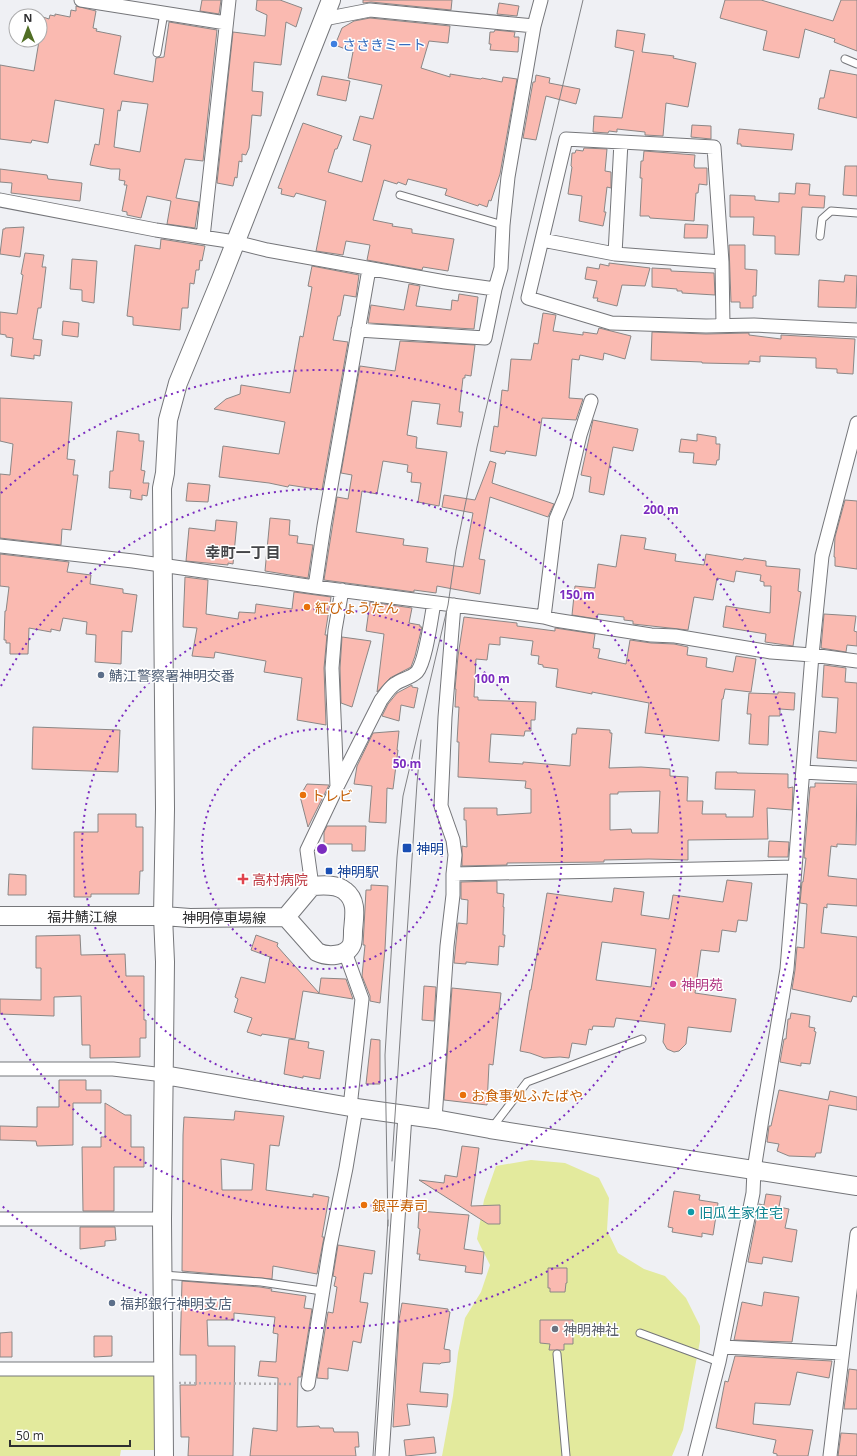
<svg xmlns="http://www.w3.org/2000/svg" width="857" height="1456" font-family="'Open Sans','Noto Sans JP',sans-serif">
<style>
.green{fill:#e3ea9d}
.building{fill:#fabab1;stroke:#8b8786;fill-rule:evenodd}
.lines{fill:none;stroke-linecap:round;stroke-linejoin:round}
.lane-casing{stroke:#75767a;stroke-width:9}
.street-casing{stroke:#75767a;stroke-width:15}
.secondary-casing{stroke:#75767a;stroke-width:20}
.path{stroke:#b0b0b4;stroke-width:2.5;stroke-dasharray:2 3;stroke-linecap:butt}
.lane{stroke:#fff;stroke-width:7}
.street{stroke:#fff;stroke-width:13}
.secondary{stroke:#fff;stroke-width:18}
.tram{stroke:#808184;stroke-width:1}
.ring{fill:none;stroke:#7b2cbf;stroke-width:2;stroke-dasharray:2 4}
.shop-dot{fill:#3f7fe0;stroke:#fff;stroke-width:1.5}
.food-dot{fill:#e8710a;stroke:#fff;stroke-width:1.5}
.service-dot{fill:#5c6f8a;stroke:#fff;stroke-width:1.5}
.transit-dot{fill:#1a4fb4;stroke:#fff;stroke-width:1.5}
.health-dot{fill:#e0444e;stroke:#fff;stroke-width:1.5}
.hotel-dot{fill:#d1479c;stroke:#fff;stroke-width:1.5}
.culture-dot{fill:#0f9aa8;stroke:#fff;stroke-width:1.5}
.worship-dot{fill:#6b7280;stroke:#fff;stroke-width:1.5}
.labels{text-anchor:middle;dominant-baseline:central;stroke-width:3;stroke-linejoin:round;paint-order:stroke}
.shop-label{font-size:14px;fill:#366cbe;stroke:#fff;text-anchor:start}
.food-label{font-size:14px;fill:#c56008;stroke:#fff;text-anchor:start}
.service-label{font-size:14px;fill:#4e5e75;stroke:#fff;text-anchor:start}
.transit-label{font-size:14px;fill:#164399;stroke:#fff;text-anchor:start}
.health-label{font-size:14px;fill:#be3a42;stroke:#fff;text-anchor:start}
.street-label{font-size:14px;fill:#2e2e30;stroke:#fff}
.hotel-label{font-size:14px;fill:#b23c85;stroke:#fff;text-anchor:start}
.culture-label{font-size:14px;fill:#0d838f;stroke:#fff;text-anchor:start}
.worship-label{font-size:14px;fill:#5b616d;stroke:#fff;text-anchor:start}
.neighbourhood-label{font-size:15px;font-weight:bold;fill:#454649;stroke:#fff}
.centre{fill:#7b2cbf;stroke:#fff;stroke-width:2}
.ring-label{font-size:12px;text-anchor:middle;font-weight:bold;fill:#7b2cbf;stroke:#fff;stroke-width:3;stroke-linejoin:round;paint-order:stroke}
</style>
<rect width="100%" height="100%" fill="#eff0f4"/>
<path class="green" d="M531,1160L565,1163L599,1178L609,1198L607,1230L618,1253L644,1269L665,1276L686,1298L700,1326V1341L683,1430L672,1456H442L453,1396L458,1353L465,1318L481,1292L490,1265L477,1239L484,1200L496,1166Z
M0,1376H158V1450H121L120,1456H0Z"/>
<path class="building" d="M202,0H221L219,14L200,11Z
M257,0H280L302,8L296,27L286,22L281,65L254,62L252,91L263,92L261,116L252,115L249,148L246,155L242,154V162L239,161L237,178L235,177L233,186L217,183L233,32L265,36L267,15L256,10Z
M363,0H452L451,10L371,2L363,3Z
M725,0H761L833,21L841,0H857V51L834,42L835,39L805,29L799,58L763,50L767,31L720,18Z
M499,3L519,6L517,16L497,14Z
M76,6L96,11L93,28L97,29L96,31L121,36L114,74L153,82L156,58L164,57L169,22L217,30L203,161L185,159L176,198L199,202L195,228L167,224L171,201L147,196L141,218L127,215V212L122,211L127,185H124L125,181L119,180L120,169H111L90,165L95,144L99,145L104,109L55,100L48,143L32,140L31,143L0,139V65L34,71L43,17L49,19L50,15L55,16V14L70,17L71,10L76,11ZM122,101L148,104L140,152L114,147L118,110L120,111Z
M370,18L450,26L448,43L429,41L421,68L450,77V74L474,78L481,79L482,78L502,82L503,77L517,79L500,174L491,201L489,200L487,207L479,204L478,206L445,195L447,189L408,179L406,185L398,182L397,184L384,180L373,220L393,224L392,226L412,229V233L454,239L448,271L423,267L422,270L367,260L370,245L346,241L343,255L316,251L326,201L296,193L294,197L281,194L282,189L278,188L303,123L342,136L337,149H335L328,172L362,182L371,145L353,140L360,116L373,119L382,85L348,78L353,52L335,45L342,28L354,21Z
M495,30L515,32L514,37H519L518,52L490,50L491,44H489L490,32H494Z
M617,30L645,34L642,52L674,56L673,58L696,63L688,107L666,103L663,136L645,135V132L617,129V132L609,131L608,133L593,132L594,116L622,118L634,51L615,47Z
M830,70L857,75V118L818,109L820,98H824Z
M536,75L550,78L549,83L580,89L576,104L546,96L536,140L523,138L533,82H535Z
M322,76L350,81L346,101L317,95Z
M692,125L711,126V139L691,137Z
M739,129L794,134L792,150L741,146V144H737Z
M584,148L607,149L605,171L611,172V188L607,187L604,212H606L603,226L579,221L582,196L568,194L572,167L571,166L572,153H575L576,150L583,151Z
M644,151L695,155L694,166L695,168H707V185L699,184L698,193H696L694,221L650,218L649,216H640L642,178H640L641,161H643Z
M845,166H857V196L843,195Z
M0,169L47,175L48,179L82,183L80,201L11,193L12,183L0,182Z
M796,183L810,184L809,195L825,196L824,208L802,207L799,255L775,254V236L753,235L754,217H730V195L755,196V200L779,202V193L795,194Z
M685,224L708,225L707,238H684Z
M24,227L20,257L0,254L3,229H5V228Z
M161,239L205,246L202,261L200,260L199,270H196L194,284L190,283L188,308H182L180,330L133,325V317L127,316L135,245L160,249Z
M729,245H745V269L757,270L756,296H753V308H740V302H731Z
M25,253L44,255L42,267H46L41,308H38L33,339L42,340L40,356L34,355V359L11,356L13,338L6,337V335L0,334V312L17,314L23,275L21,274Z
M72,259L97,261L94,303L82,301V290L70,289Z
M609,263L650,268L645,286L622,285L617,306L597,301L598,298H593L597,281L585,279L587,267L599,269L600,264L609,266Z
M312,266L359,275L356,297L344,295L340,316H338L333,340L348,342L322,490L289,485L288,487L269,483L219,477L223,446L279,454L285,422L214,409L226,399L240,394L241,385L290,393L300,336L303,337L312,287L308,286Z
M652,268L671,269V271L714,273L715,295L682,293V291H677V289L652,287Z
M845,275L857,276L856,308L818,307L819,280L844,282Z
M409,284L420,286L416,306L451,310L452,300L458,301L459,294L478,297L474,329L368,323L371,305L404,310Z
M543,313L556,315L553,331L583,335V332L597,334L599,328L631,336L625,359L604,353L603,360L580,355L579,360L572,359L569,398L583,399L576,420L542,418L536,456L506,451L505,454L490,451L494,426L498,427L502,390L508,391L511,359L531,360L534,343L538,344Z
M63,321L79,323L78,337L62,335Z
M652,332L706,334L749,333V335L781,339V335L855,339L853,374L837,373V369L816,368V358L760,356V362L749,361V364L702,363V362L651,360Z
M400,341L475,345L471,376L465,375V378H463L459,412H463L461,427L437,424L440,404L412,401L407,435L417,437L416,448L447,452L439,506L418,502L421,483L411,482L412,473L407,472L408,465L383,461L377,494L362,491L356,532L404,539L403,545L428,548L426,562L463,567L473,513L442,507L444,495L475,500L490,461L496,463L492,483L554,504L548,517L490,497L479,559L485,560L480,594L437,586L436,593L414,590V592L324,580L337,497L348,499L352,475L341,473L360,366L395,371Z
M0,398L72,402L67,459L75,460L73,475H78L71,530L62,529L61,545L0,538V474L10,475L13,444L0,441Z
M593,420L638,429L633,451L613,447L604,495L589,492L591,477L581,475Z
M117,431L139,434V441H144L141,470L145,471L143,483H149L147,496L142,495V500L130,498L131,490L109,488L110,471H113Z
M697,434L716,437V444H720L719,460H717L716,465L693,463L694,453L679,452L681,439L697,441Z
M188,483L210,485L208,502L186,501Z
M845,500L857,501V569L835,566V557H834L835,537Z
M270,518L290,520L289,535L298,536L297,543L313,545L308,578L265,571Z
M216,520L237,522L233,564L228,563V565L186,561L189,528L215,531Z
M621,535L646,538L644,549L676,554L675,561L704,565L706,554L743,560L744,558L766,561V566L800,569L798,591L801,592L793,646L765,642L766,634L723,627L726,606L770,613L771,586H764V582L760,581L761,575L736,571L734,582L717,578L713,600L694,597L688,630L633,624V621L624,620V617L598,614L597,619L572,615L575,586L595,588L598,564L616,567Z
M0,554L69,562L67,572L91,575L90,584L123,589V593L137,595L132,632L122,631L121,664L95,662L96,635L86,634L87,622L63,618L60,631L51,629V632L29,628L28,654H10V643H6V640H4L5,611H6L9,587L0,586Z
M185,577L208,580L206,614L238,619L239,612L255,613L256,604L292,609L294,592L331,597L325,635H327L324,668L326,725L297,720L302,678L264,672L266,661L215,652L214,658L192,656L197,628L183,627Z
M370,602L412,608L409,623L420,625V627H422L415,656L411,667L390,678L377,692L384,634L366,631Z
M824,614L856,616L854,631L857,632V646L847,645L846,652L821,648Z
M464,617L517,623V626L555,631V628L595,634L593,648L600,649L598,658L626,664L630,640L651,643L674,644L688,647L687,655L707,658L706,667L733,672L736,656L756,659L751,692L725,689L723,699H722L719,741L645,733L649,703L592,692V694L556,687L558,669L543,667V665L538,664L539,656L531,655L533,641L500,637V645L489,644L487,660L476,659L474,697H478V700L536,702L535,720H531V731H525L524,736L491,734L489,762L523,764V762L570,766L572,734H576L577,728L610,730V733H612L609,768L641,767L670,769V776L688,777L687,801H703L702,814H726V817H753L755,790L715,789L716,772H737V773L788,774V788L793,787L792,810L767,808L768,839L688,840V860L649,859L604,860V862L507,863V865L462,866V846L467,847L466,820H464V808H497V815L531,813V789L525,788L526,781L458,777L459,742H457L459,707H455L456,689H455L458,656ZM660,791L658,833H632L631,829L610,830V794H618V792Z
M342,637L371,641L352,707L341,703L340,668Z
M824,665L846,668L845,682L857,683V761L817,758L819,731L836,733L838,698L822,697Z
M412,685V687L418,688L414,708L401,705L399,721L382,716L388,704L397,693Z
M778,692L795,693L794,710L780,709V716H769L768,745L749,744L751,714H747L749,693L778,694Z
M33,727L120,730L118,772L32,769Z
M399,731L397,750H398L393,789L387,788L386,823L369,822L372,786L354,784L357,766L373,733Z
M815,783L857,784L856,845L837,844V847L831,846L828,876L857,879V906L827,904V908L824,907L821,933L857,937V997L853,996L851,1002L792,989L795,970L797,947L804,948L807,904L800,903L802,882H803L806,858H804L810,787H815Z
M307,784L329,785L308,827L300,796Z
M98,814H136V827H143V871H140L139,894H91V897H74V832H98Z
M327,826H366L365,851H352V844H324V832Z
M769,841L789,842L788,857H768Z
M9,874L26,875V895H8Z
M727,880L752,883L747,921L738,920L736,932L722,930L719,952L701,950L695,993L736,999L731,1032L688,1027L686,1044L679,1051L674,1052L667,1049L663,1042L665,1024L616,1018L614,1027L593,1026L592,1030L589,1029L586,1045L572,1043L569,1058L560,1057L544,1058L530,1053L520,1051L530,990H531L547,893L612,902L614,888L644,892L641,915L669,919L673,895L723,902ZM602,942L656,949L651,987L596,980Z
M497,881V893L504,894L503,907H504L503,935H505L504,947L499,946L498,965L466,962V964L454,963L458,923L467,924L468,900L461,899V882Z
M371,885L388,886L385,949L380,1003L370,1001V996L362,976L365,945H363L366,890H371Z
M80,935L81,955L125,954L126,976H144V1020H146V1038H140V1057L90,1058V1045H82L81,996L54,997V1016L0,1014V999L41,1000V968H36V936Z
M256,935L278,943L277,946L319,993L321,978L346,979L353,999L303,991L295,1039L262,1034L261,1036L247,1032L252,1018L234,1012L238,999L235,997L241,977L265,983L270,957L251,950Z
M424,986L436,987L434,1021L422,1020Z
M452,988L501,993L493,1065L489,1064L487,1105L444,1100Z
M791,1013L810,1016L809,1027L815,1028L814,1031L816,1032L810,1064L801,1063V1066L780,1062L784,1039H786L788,1019H790Z
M289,1039L309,1042L308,1048L324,1051L320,1079L303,1076V1078L284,1074Z
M371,1039L380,1040V1084H366Z
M59,1080H86V1090H101V1103H73V1145L37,1146L36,1141L0,1140V1126L37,1127V1107H59Z
M779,1090L828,1100L830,1091L857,1097V1110L829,1105L821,1153H816L815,1157L789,1156L777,1151L779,1144L767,1142L769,1126H771Z
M105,1103L125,1115H131V1147H144V1167H114V1211H83L82,1147H101V1137H105Z
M235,1111L284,1116L279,1146L270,1145L266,1190L313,1197V1194L329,1197L322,1237H324L317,1274L273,1266L272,1279L182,1271L183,1135L184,1117L234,1120ZM221,1159L254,1164L252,1190H222Z
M462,1146L479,1148L471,1206L500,1205V1224H488L419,1180L444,1183L445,1175L457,1177Z
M674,1191L700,1195L699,1200L718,1203L713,1235L702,1233V1237L672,1232L673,1228L668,1227Z
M766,1194L781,1196L779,1207L789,1209L785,1228L797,1230L792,1262L763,1257L762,1264L748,1262L759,1204L764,1205Z
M419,1211L469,1215L464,1249L484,1252L482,1274L465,1272L466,1266L419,1260L420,1254H417L420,1229L418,1228Z
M80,1227H115L116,1240L105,1241V1246L80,1249Z
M338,1245L375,1251L372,1274L364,1273L360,1302L368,1303L361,1343L353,1341L348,1371L328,1368V1379L317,1378L328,1312L333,1313L337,1287L334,1286L336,1277L333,1276Z
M548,1268H567V1283H566L565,1292H550V1288H548Z
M182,1281L260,1287L272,1289L271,1291L306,1296L304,1308L312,1309L301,1377H298L297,1427L319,1426L320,1428H333L334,1432H358L359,1447H355L356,1456H250L253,1428L277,1431L278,1378L258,1376L260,1361L276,1362L278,1334L273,1333L275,1317L234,1313V1320H207L208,1346H235L233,1456H188L189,1437H181L180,1385H196V1355H180Z
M764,1292L799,1297L792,1342L734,1340L742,1302L762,1306Z
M402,1303L448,1309V1311L450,1312L444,1349L450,1350V1362L441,1363L440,1364L423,1363L420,1392L448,1394L447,1407L407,1404L410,1425L393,1427L399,1320Z
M540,1320H573V1344H564V1350H549L550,1344L540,1343Z
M12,1332V1357H0V1333Z
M94,1336H112V1356L94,1357Z
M735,1356L832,1361L829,1378L797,1372L790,1405L755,1403L753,1424L813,1430L808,1456H777V1454L773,1453L776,1440L716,1428L725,1381L728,1382Z
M849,1369L857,1370V1409H844Z
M841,1433L857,1434V1456H838Z
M434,1437L436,1453L406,1456L404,1440Z"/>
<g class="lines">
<defs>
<path id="lane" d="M157,53L164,13
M845,59L857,64
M400,195L503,225
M820,236L822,219L831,211L857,213
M491,1129L527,1082L642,1039
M163,1275L261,1282L322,1291
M640,1333L719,1362
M557,1354L566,1456"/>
<path id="street" d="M81,0L226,23
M324,19L370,10L534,26
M0,200L156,230L235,242L267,250L445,282L495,289L501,268L503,225L508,177L534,26L541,0
M203,237L229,0
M542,240L615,254L722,262
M615,254L621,142
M723,325L722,262L714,147L566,139L528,298L611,323L706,326L754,325L857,330
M358,330L485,338L495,289
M0,546L133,561L315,587L544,617L555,620L651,635L675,636L771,652L812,655L857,661
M315,587L324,526L369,269
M544,617L556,519L566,495L580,435L591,401
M803,772L857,775
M338,785L381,700C385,695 389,688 395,684C402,679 411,678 417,672C426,661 431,618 434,603
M453,874L795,867
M312,886L307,850L337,787L332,668L335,630L342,590
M345,952L362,999L350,1107
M0,1069H113L164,1075
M435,1119L447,946L453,895V874L455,855L453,840L441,806L445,717L454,605
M0,1219H162
M722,1347L842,1353
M0,1369H162
M308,1384L330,1246L346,1168L356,1108
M382,1456L405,1115
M695,1456L719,1362L753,1193L754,1170L762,1119L787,969L812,655L822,556L857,423
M830,1456L857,1234"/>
<path id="secondary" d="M0,916H163L190,918L286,917L317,952C327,957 347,957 352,944C353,940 353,935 353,931C354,917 358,901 345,891C337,884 323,885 312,886L286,917
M164,1075L356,1108L435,1119L490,1129L857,1186
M164,1456L162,1219L165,962L163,916L165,809L162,488L165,473L168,420L178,383L221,279L331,0"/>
</defs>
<use href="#lane" class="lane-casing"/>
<use href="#street" class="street-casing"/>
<use href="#secondary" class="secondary-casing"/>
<path class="path" d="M179,1383L294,1384"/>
<use href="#lane" class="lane"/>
<use href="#street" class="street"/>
<use href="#secondary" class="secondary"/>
<path class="tram" d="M392,1161L417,783L421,740
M388,1226L385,1055L397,857L403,796L448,605L456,550L477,447L583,0
M373,1456L388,1220"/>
</g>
<g class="ring">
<circle cx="322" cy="849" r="120"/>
<circle cx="322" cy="849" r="240"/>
<path d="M1 686A360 360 0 1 1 1 1012"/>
<path d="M1 493A479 479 0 1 1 1 1205"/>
</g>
<circle class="shop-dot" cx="334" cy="44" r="4"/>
<g class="food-dot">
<circle cx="307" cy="607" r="4"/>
<circle cx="303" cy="795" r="4"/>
<circle cx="463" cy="1095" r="4"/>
<circle cx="364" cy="1205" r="4"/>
</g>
<g class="service-dot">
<circle cx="101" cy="675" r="4"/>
<circle cx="112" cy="1303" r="4"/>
</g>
<g class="transit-dot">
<rect x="402" y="843" width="10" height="10" rx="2"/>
<rect x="325" y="867" width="8" height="8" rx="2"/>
</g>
<path class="health-dot" d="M241 873h4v4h4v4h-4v4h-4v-4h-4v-4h4z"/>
<circle class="hotel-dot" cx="673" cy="984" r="4"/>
<circle class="culture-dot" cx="691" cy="1212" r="4"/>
<circle class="worship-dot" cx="555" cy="1329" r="4"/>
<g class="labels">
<g class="shop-label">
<text x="342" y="44">ささきミート</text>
</g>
<g class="food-label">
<text x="315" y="607">紅びょうたん</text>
<text x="311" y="795">トレビ</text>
<text x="471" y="1095">お食事処ふたばや</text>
<text x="372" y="1205">銀平寿司</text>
</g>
<g class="service-label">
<text x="109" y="675">鯖江警察署神明交番</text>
<text x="120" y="1303">福邦銀行神明支店</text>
</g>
<g class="transit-label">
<text x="416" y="848">神明</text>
<text x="337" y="871">神明駅</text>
</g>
<g class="health-label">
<text x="252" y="879">高村病院</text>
</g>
<g class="street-label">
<text x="82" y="916">福井鯖江線</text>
<text x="224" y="917">神明停車場線</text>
</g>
<g class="hotel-label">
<text x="681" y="984">神明苑</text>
</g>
<g class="culture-label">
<text x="699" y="1212">旧瓜生家住宅</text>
</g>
<g class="worship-label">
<text x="563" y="1329">神明神社</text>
</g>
<g class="neighbourhood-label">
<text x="243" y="552">幸町一丁目</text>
</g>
</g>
<circle cx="322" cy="849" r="6" class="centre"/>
<g class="ring-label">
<text x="661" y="514">200 m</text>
<text x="577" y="599">150 m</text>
<text x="492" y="683">100 m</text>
<text x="407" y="768">50 m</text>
</g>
<g transform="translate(28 28) rotate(359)"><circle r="19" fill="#ffffff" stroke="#ababac"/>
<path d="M0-3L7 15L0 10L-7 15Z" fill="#506e24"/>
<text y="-6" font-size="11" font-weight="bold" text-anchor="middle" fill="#2e2e30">N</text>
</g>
<path d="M10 1440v6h120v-6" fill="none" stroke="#2e2e30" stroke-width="2"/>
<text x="16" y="1440" font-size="12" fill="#2e2e30" stroke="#ffffff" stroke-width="3" paint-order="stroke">50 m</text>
</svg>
